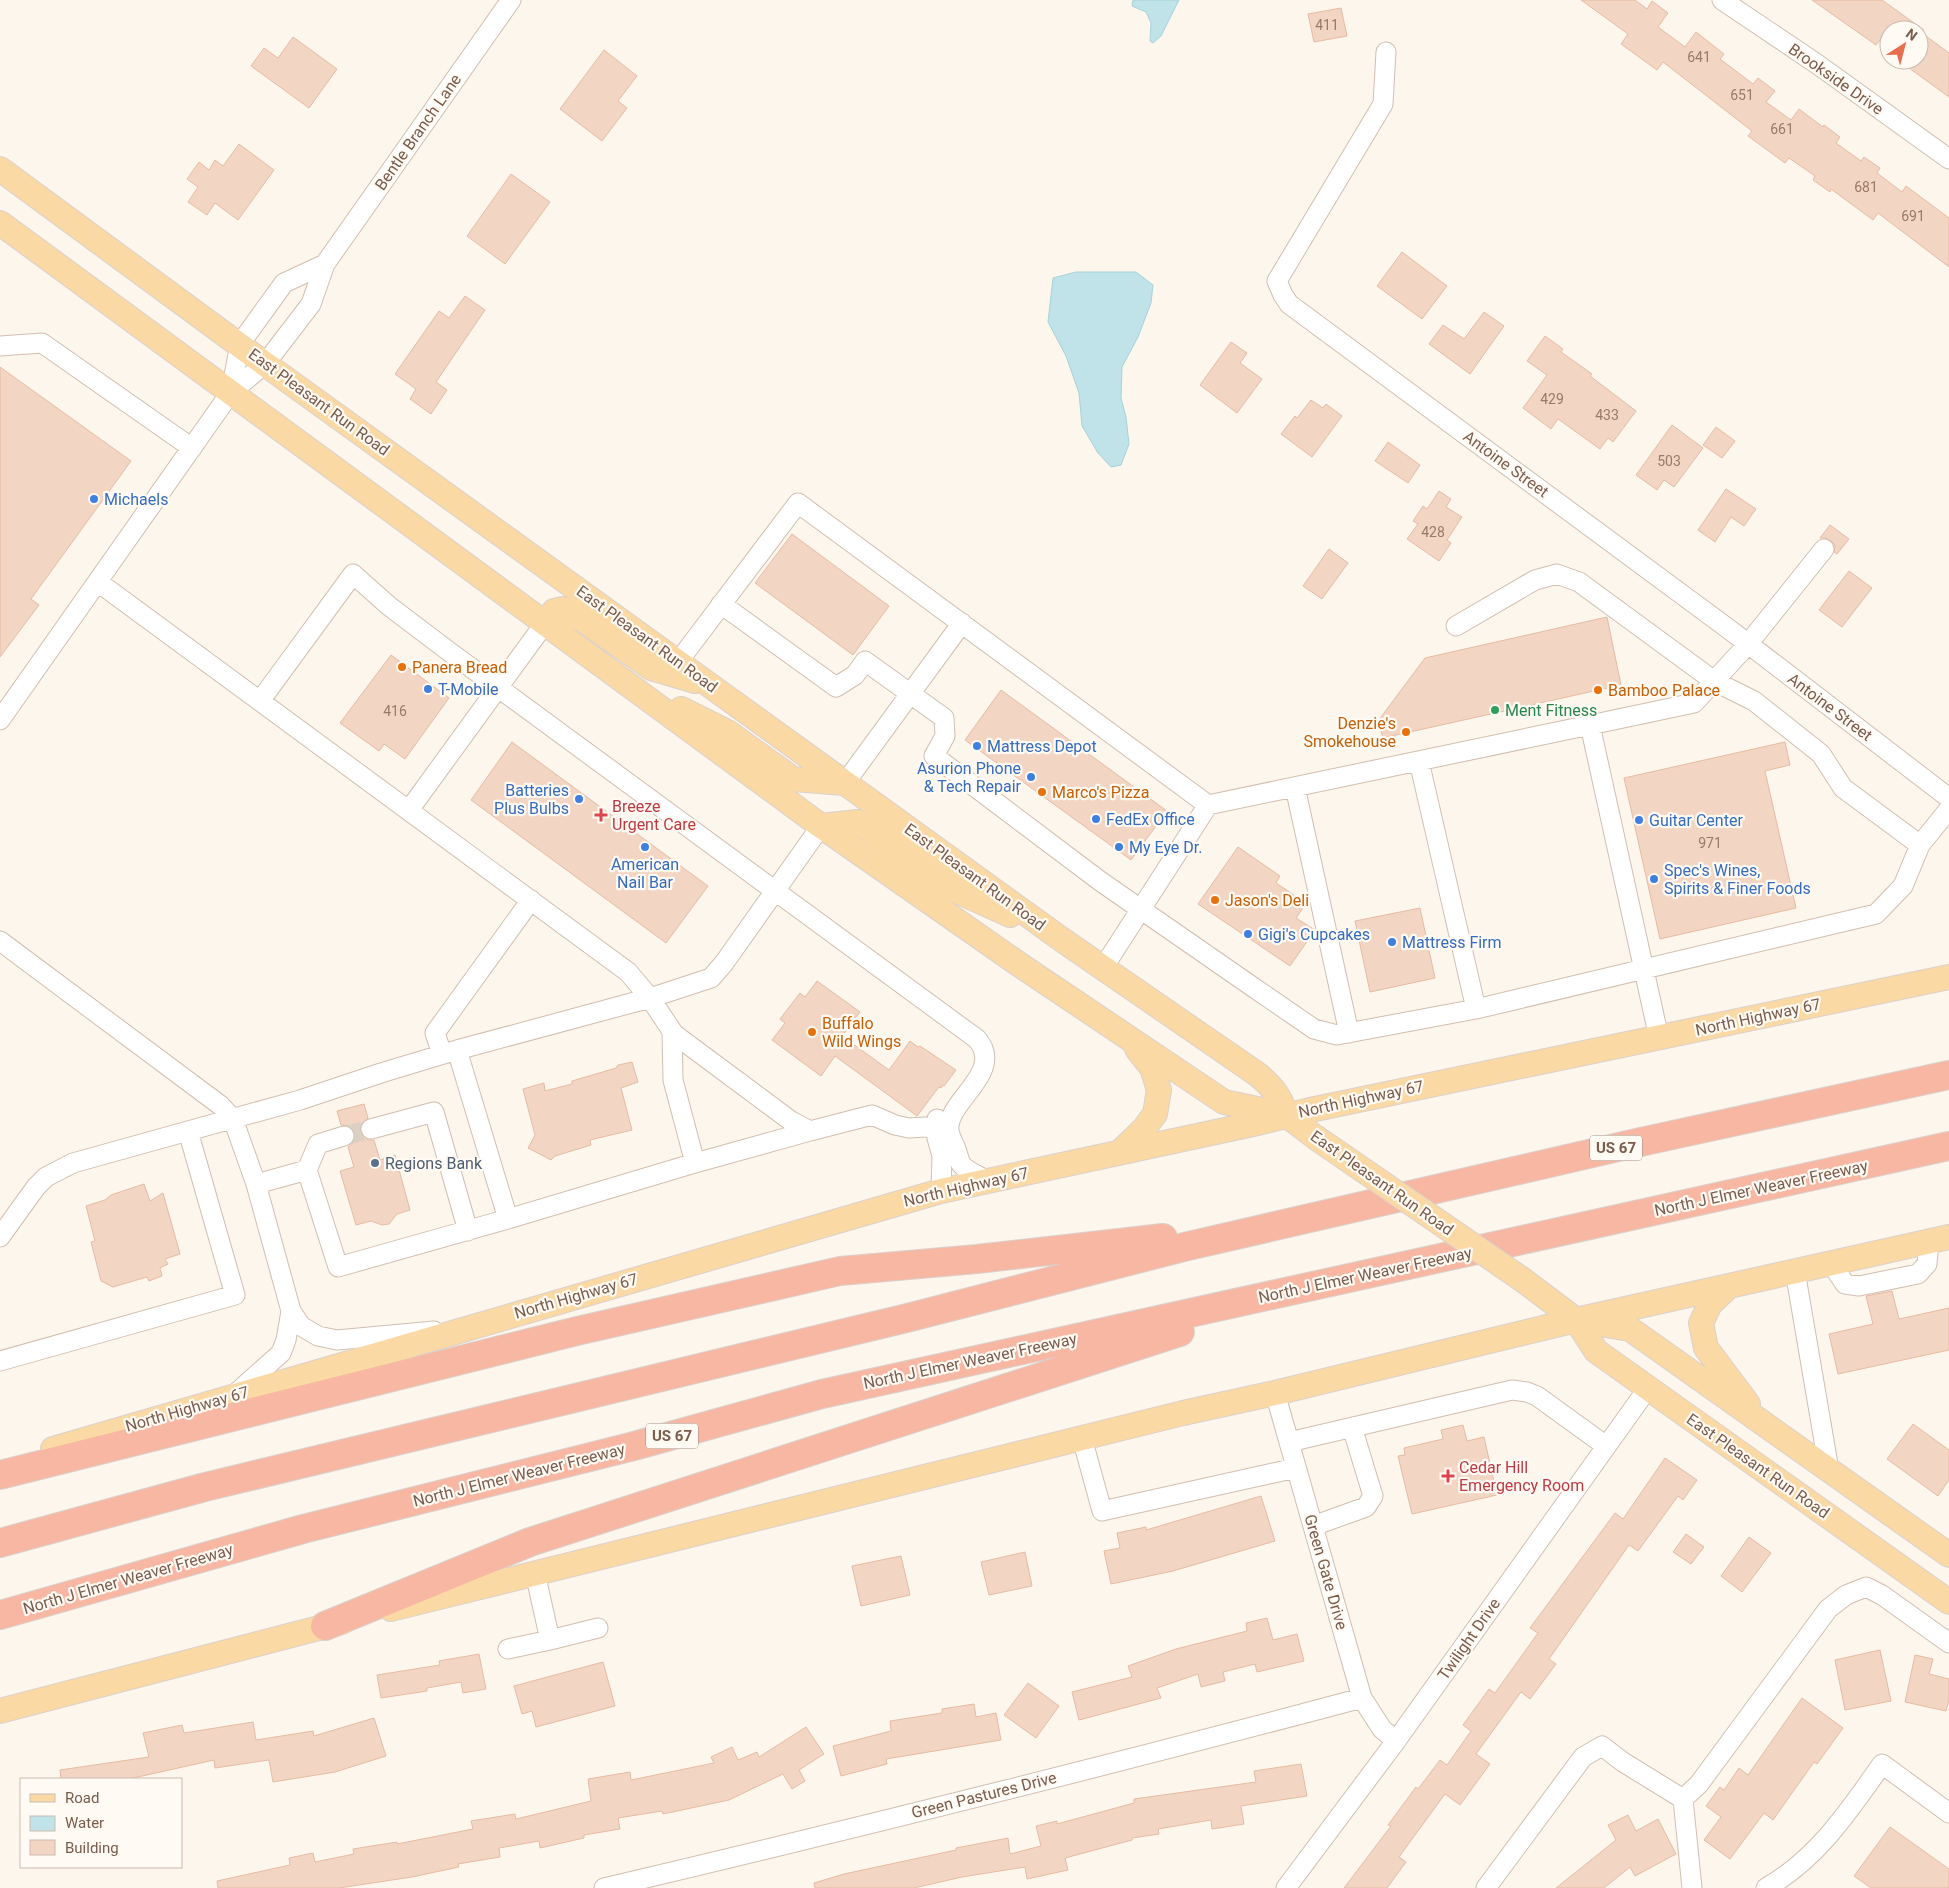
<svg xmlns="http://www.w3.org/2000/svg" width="1949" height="1888" font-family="Roboto,sans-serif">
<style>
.water{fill:#bfe3e8;stroke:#a5d3da}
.building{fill:#f3d5c3;stroke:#e6bba3}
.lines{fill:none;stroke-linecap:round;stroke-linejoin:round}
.minor-tunnel{stroke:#dcd0c4;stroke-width:19;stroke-dasharray:19 9;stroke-linecap:butt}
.minor-casing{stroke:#d1beb0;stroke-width:21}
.major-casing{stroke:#dad1cd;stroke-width:26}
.highway-casing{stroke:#dad1cd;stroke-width:30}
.minor{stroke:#fff;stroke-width:19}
.major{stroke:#fbd9a5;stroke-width:24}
.highway{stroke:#f7b7a3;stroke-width:28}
.major-bridge-casing{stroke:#dad1cd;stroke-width:26;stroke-linecap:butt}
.major-bridge{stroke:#fbd9a5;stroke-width:24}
.shop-dot{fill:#3f7fe0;stroke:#fffaf3;stroke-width:2}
.food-dot{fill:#e8710a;stroke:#fffaf3;stroke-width:2}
.leisure-dot{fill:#2e9e5b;stroke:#fffaf3;stroke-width:2}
.health-dot{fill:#e0444e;stroke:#fffaf3;stroke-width:2}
.service-dot{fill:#5c6f8a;stroke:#fffaf3;stroke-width:2}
.labels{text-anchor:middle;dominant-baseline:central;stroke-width:4.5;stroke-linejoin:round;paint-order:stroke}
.number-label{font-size:14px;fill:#987a6a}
.shield{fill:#fffaf3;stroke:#a28b7f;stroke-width:1}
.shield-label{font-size:15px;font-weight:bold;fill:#7a5c4d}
.street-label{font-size:16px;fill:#7a5c4d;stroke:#fffaf3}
.shop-label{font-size:16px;fill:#366cbe;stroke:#fffaf3;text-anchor:start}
.food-label{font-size:16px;fill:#c56008;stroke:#fffaf3;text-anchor:start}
.leisure-label{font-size:16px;fill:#27864d;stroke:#fffaf3;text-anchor:start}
.health-label{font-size:16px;fill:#be3a42;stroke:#fffaf3;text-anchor:start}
.service-label{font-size:16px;fill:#4e5e75;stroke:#fffaf3;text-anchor:start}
</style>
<rect width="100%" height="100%" fill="#fdf6ec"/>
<path class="water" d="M1133,0H1179L1161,36L1153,43L1150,41L1151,23L1146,12L1132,6Z
M1076,272H1136L1153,285L1151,303L1138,337L1122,367L1121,398L1126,417L1129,444L1121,465L1111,467L1098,453L1082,426L1079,393L1066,356L1048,322L1053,278Z"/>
<path class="building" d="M1581,0H1635L1647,9L1652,1L1668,13L1658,27L1685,47L1696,32L1724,54L1720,59L1753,84L1758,78L1775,91L1766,102L1791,120L1799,109L1823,127L1824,125L1840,137L1836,143L1861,161L1864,157L1880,168L1877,173L1902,192L1906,186L1949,218V267L1878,213L1873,220L1831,189L1830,192L1813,180L1815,176L1789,158L1785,163L1748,136L1752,131L1663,62L1657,70L1621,44L1628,34Z
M1812,0H1882L1924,30H1888L1876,45Z
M1341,8L1347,36L1314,42L1308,14Z
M1919,31L1949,53V97L1898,60H1919Z
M293,37L337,69L309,108L251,66L264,48L278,58Z
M604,50L637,76L618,101L627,108L602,141L560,109Z
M239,144L274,170L238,220L215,203L207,215L188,202L198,187L187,179L199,162L209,170L215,160L223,166Z
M511,174L550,202L505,264L467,236Z
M1402,252L1447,286L1422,319L1377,286Z
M465,296L485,310L436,382L447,390L431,414L410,399L416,389L395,374L439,311L449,318Z
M1484,312L1504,326L1470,374L1429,344L1443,325L1464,339Z
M1545,336L1563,349L1561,352L1592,374L1590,376L1636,411L1613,442L1608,438L1600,449L1558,419L1551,429L1523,408L1547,375L1527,361Z
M1231,342L1247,353L1240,363L1262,379L1237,413L1200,385Z
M0,367L131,461L31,599L39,605L0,657Z
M1311,400L1323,408L1326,404L1342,416L1312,457L1281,434L1295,416L1297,418Z
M1672,425L1703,448L1674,487L1664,480L1657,490L1636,475Z
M1716,427L1735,441L1722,458L1703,445Z
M1388,442L1420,465L1408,483L1375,461Z
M1726,489L1756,509L1744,526L1731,517L1715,542L1698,530Z
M1439,491L1451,499L1446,507L1462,517L1447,540L1451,543L1439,561L1407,539L1418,524L1413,521L1423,506L1427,509Z
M1830,525L1849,539L1837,554L1834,552L1835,545L1831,541L1826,538H1820Z
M792,534L889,606L853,655L755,583Z
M1329,549L1348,563L1322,599L1303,586Z
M1849,571L1872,588L1842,627L1819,610Z
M1607,617L1621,685L1383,738L1378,721L1425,658Z
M391,655L449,698L405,759L384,744L379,751L340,723Z
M1001,690L1167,811L1131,860L965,740Z
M512,742L708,886L666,943L471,800Z
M1785,742L1790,765L1765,771L1796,908L1660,939L1624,778Z
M1238,847L1280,876L1276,883L1306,903L1296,918L1315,930L1290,966L1198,904Z
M1420,908L1435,978L1370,992L1355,921Z
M817,981L860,1012L842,1036L889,1070L910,1041L918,1047L920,1046L956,1070L944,1086L943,1085L941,1088L939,1087L917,1116L835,1056L821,1076L772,1040L785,1023L780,1019L800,993L805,997Z
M632,1062L638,1082L621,1088L632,1130L590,1140L591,1145L555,1156L551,1160L528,1148L535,1135L523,1089L544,1083L545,1091L572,1084V1081L616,1068L618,1065Z
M364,1104L368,1118L360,1126V1132L368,1140H374L380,1160L395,1155L410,1210L397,1214L389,1224L382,1225L371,1221L356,1225L340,1171L354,1167L348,1147L353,1143L355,1133L351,1127L341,1125L337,1111Z
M144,1184L150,1201L163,1193L180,1254L165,1259L168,1264L160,1268L162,1276L149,1281L147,1277L113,1287L101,1281L91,1242L95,1241L86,1206L105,1200L111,1195Z
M1892,1291L1899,1319L1949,1308V1350L1838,1374L1829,1334L1873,1324L1866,1296Z
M1913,1424L1949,1450V1480L1938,1496L1887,1459Z
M1463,1425L1467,1441L1484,1437L1497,1495L1412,1514L1398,1456L1405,1455L1404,1448L1443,1439L1441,1430Z
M1665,1458L1697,1480L1683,1500L1678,1496L1638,1551L1629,1545L1549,1659L1556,1664L1530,1699L1521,1692L1476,1754L1490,1764L1460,1805L1445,1794L1399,1857L1406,1862L1387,1888H1344L1391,1826L1388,1825L1416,1787L1418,1789L1440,1760L1447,1765L1471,1731L1463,1725L1489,1689L1495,1693L1538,1633L1530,1628L1615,1513L1623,1519Z
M1261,1496L1275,1541L1173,1571L1111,1584L1104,1551L1120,1548L1117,1533L1146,1527V1530Z
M1686,1534L1704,1547L1691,1564L1673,1552Z
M1749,1537L1771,1553L1742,1592L1721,1576Z
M1025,1552L1032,1586L989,1595L981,1562Z
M901,1556L910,1595L861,1606L852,1566Z
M1267,1618L1273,1640L1297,1634L1304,1661L1257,1672L1255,1664L1223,1672L1225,1681L1201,1687L1198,1674L1157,1688L1161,1698L1079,1720L1072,1692L1132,1677L1128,1666L1176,1649L1247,1631L1246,1623Z
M1880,1650L1891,1701L1845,1710L1835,1660Z
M479,1654L486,1689L463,1693L461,1682L427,1688V1691L381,1698L377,1675L440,1665L439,1661Z
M1915,1655L1933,1659L1929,1674L1949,1679V1700L1946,1711L1905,1702Z
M603,1662L615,1706L536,1727L532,1711L522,1714L514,1686Z
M1028,1683L1059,1706L1036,1738L1004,1715Z
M1802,1698L1843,1728L1817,1764L1814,1762L1773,1820L1764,1813L1730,1859L1704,1840L1721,1817L1706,1806L1720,1787L1724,1790L1739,1768L1748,1775Z
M974,1704L976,1717L996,1713L1001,1740L886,1759L887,1764L841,1776L833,1746L891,1731L890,1721L942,1713V1709Z
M374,1718L386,1756L335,1772L273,1782L269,1760L215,1768L214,1760L129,1779H61L60,1770L149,1757L143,1733L182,1725L184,1733L253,1722L256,1740L313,1731L314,1736Z
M806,1727L824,1754L799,1770L805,1781L792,1789L783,1774L729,1800L663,1814L662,1811L618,1818L620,1829L584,1835V1838L540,1848L539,1841L499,1848L500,1857L458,1864L459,1867L412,1877L339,1888H218L217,1881L290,1865L289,1858L313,1853L315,1862L354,1854L353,1849L397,1842V1844L473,1829L471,1821L515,1814L516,1819L591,1801L588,1779L630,1772L631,1780L714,1763L711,1757L732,1747L738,1760L757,1752L759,1757Z
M1301,1764L1307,1796L1241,1806L1244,1824L1212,1829L1211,1820L1158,1829L1159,1834L1132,1838V1840L1065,1858L1068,1870L1027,1879L1025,1867L962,1877L914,1888H815L814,1883L844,1874L956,1850V1848L1008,1838L1010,1854L1041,1846L1036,1826L1057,1821V1824L1134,1803V1799L1256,1782L1254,1771Z
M1628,1815L1636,1831L1658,1819L1676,1854L1635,1876L1630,1867L1604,1888H1556L1616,1840L1608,1825Z
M1890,1827L1949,1869V1888H1871L1854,1876Z"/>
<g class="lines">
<path class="minor-tunnel" d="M344,1136L371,1129"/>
<defs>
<path id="minor" d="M1722,0L1817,64L1949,159
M1386,52L1383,104L1277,281L1283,295L1289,304L1730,630L1949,798
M0,346L42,343L192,448
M231,392L240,344L284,283L325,264
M98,582L628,972L650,998L674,1034L791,1121L810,1131L872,1115L895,1125L909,1128L925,1127L949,1130
M721,604L836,687L855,675L865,661L944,718L945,736L934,756L1100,881L1250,985L1314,1029L1337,1035L1476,1009L1876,914L1903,886L1920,845L1949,809
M1456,626L1535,580L1557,574L1579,582L1714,681L1754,701L1821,754L1843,788L1920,845
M678,662L798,503L1208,805
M260,701L353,574L389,606L451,653L977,1039C1006,1073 945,1101 949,1131C950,1137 954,1144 956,1149C958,1154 959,1160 961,1164C966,1171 980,1176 987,1181
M0,720L231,392L265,364L311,304L325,264L511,0
M1590,725L1694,703L1748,644L1824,549
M1419,761L1476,1009
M845,783L962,623
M1295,787L1349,1033
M409,810L545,623
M0,941L220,1105L233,1119L256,1184L307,1170
M1103,968L1208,805L1590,725L1659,1038
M672,1031L673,1080L695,1163
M442,1054L435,1033L531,900
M937,1119V1138L942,1156L941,1191
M371,1129L434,1112L468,1231
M344,1136L318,1144L307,1170L338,1267L508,1219L457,1050
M256,1184L291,1311L301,1326L318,1336L337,1340L434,1331
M508,1219L695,1163L810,1131
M0,1237L36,1187L46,1177L73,1163L300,1100L381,1073L457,1050L650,998L711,978L724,963L821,826
M1831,1263L1845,1284L1859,1286L1918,1274L1927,1264L1929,1241
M1795,1271L1829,1470
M0,1361L235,1295L188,1131
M1275,1393L1362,1698L1382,1729L1396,1741
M234,1395L281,1353L286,1340L291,1311
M1082,1438L1102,1511L1296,1468
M1289,1442L1512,1390L1527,1392L1537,1396L1606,1446
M1313,1526L1366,1507L1373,1496L1352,1427
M535,1573L550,1640L598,1628
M508,1649L550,1640
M1683,1799L1699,1784L1828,1609L1846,1595L1866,1587L1882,1595L1949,1643
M604,1888C858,1828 1110,1765 1362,1698
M1286,1888L1396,1741L1648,1388
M1486,1888L1583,1757L1602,1746L1623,1762L1683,1799L1692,1888
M1766,1888C1817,1859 1849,1811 1882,1764L1949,1813"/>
<path id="major" d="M0,169L265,364L1061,939L1257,1074C1272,1086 1280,1096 1286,1115
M0,223L821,826L1020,965L1224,1102L1286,1115L1315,1137
M545,623L554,611L563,609L586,622L651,668L695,681
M681,709L729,733L793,779L845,783
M821,826L858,822L950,888L1010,915
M1120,1152L1143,1130L1155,1114L1159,1090L1152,1068L1137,1049
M1523,1280L1576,1320L1596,1351L1949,1602
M1729,1286L1710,1304L1701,1323L1706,1348L1748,1404
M1588,1322L1630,1329L1949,1555
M53,1449L941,1191L1253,1124L1315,1109L1949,977
M391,1609L1183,1413L1275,1393L1576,1320L1949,1237
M0,1711L342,1622"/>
<path id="highway" d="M0,1475L577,1331L840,1271L977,1259L1163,1238
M0,1543L205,1487L907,1318L1184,1247L1636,1143L1949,1075
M0,1615L303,1529L634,1446L822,1394L1949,1146
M325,1626L530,1542L1180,1332"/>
</defs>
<use href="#minor" class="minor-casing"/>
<use href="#major" class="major-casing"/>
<use href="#highway" class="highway-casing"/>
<use href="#minor" class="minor"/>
<use href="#major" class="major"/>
<use href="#highway" class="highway"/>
<defs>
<path id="major-bridge" d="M1315,1137L1523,1280"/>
</defs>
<use href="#major-bridge" class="major-bridge-casing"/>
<use href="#major-bridge" class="major-bridge"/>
</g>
<g class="shop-dot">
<circle cx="94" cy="499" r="5"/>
<circle cx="428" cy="689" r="5"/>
<circle cx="977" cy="746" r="5"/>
<circle cx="1031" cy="777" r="5"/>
<circle cx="579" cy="799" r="5"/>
<circle cx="1096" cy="819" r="5"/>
<circle cx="1639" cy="820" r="5"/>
<circle cx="645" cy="847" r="5"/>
<circle cx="1119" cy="847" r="5"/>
<circle cx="1654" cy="879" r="5"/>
<circle cx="1248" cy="934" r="5"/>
<circle cx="1392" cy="942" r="5"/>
</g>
<g class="food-dot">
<circle cx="402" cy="667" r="5"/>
<circle cx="1598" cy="690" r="5"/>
<circle cx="1406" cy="732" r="5"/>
<circle cx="1042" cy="792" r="5"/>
<circle cx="1215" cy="900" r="5"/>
<circle cx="812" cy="1032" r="5"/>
</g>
<circle class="leisure-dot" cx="1495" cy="710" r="5"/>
<g class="health-dot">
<path d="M598.5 807.5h5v5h5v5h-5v5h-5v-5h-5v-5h5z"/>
<path d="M1445.5 1468.5h5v5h5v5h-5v5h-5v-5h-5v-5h5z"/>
</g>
<circle class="service-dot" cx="375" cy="1163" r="5"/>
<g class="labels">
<g class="number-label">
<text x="1327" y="25">411</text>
<text x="1699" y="57">641</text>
<text x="1742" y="95">651</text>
<text x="1782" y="129">661</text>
<text x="1866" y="187">681</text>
<text x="1913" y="216">691</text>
<text x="1552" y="399">429</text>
<text x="1607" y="415">433</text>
<text x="1669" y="461">503</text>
<text x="1433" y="532">428</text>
<text x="395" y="711">416</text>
<text x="1710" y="843">971</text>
</g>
<g class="shield">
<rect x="1590" y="1135.5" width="52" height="25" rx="4"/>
<rect x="646" y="1423.5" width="52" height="25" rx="4"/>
</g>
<g class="shield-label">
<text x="1616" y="1148">US 67</text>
<text x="672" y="1436">US 67</text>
</g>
<g class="street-label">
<text transform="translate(1836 79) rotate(35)">Brookside Drive</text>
<text transform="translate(418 132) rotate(-55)">Bentle Branch Lane</text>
<text transform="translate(319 402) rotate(36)">East Pleasant Run Road</text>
<text transform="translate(1506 464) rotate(36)">Antoine Street</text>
<text transform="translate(647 639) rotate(36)">East Pleasant Run Road</text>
<text transform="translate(1830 707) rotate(37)">Antoine Street</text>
<text transform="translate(975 877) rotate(36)">East Pleasant Run Road</text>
<text transform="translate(1758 1017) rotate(-12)">North Highway 67</text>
<text transform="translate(1361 1099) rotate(-12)">North Highway 67</text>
<text transform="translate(1382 1183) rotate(35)">East Pleasant Run Road</text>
<text transform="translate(966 1187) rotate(-13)">North Highway 67</text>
<text transform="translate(1761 1188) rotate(-12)">North J Elmer Weaver Freeway</text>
<text transform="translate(1365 1275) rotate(-12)">North J Elmer Weaver Freeway</text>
<text transform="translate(576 1296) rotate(-16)">North Highway 67</text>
<text transform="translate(970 1361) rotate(-12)">North J Elmer Weaver Freeway</text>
<text transform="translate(187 1409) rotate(-16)">North Highway 67</text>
<text transform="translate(1758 1466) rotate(35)">East Pleasant Run Road</text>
<text transform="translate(519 1475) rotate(-14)">North J Elmer Weaver Freeway</text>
<text transform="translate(1326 1572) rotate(74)">Green Gate Drive</text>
<text transform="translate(128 1579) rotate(-16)">North J Elmer Weaver Freeway</text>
<text transform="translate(1469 1639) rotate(-55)">Twilight Drive</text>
<text transform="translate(984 1795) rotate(-14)">Green Pastures Drive</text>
</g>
<g class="shop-label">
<text x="104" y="499">Michaels</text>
<text x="438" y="689">T-Mobile</text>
<text x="987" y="746">Mattress Depot</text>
<text x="1021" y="768" text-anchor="end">Asurion Phone<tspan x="1021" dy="18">&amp; Tech Repair</tspan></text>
<text x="569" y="790" text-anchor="end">Batteries<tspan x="569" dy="18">Plus Bulbs</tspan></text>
<text x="1106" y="819">FedEx Office</text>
<text x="1649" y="820">Guitar Center</text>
<text x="1129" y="847">My Eye Dr.</text>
<text x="645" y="864" text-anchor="middle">American<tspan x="645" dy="18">Nail Bar</tspan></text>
<text x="1664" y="870">Spec's Wines,<tspan x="1664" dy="18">Spirits &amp; Finer Foods</tspan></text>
<text x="1258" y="934">Gigi's Cupcakes</text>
<text x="1402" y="942">Mattress Firm</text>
</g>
<g class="food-label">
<text x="412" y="667">Panera Bread</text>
<text x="1608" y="690">Bamboo Palace</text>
<text x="1396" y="723" text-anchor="end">Denzie's<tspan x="1396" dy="18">Smokehouse</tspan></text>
<text x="1052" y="792">Marco's Pizza</text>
<text x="1225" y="900">Jason's Deli</text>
<text x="822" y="1023">Buffalo<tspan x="822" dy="18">Wild Wings</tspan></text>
</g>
<g class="leisure-label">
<text x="1505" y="710">Ment Fitness</text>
</g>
<g class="health-label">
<text x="612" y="806">Breeze<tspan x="612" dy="18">Urgent Care</tspan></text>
<text x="1459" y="1467">Cedar Hill<tspan x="1459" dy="18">Emergency Room</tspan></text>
</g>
<g class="service-label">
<text x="385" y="1163">Regions Bank</text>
</g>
</g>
<rect x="20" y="1778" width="162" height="90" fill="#fffaf3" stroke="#cabbb1"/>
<rect x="30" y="1794" width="25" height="8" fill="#fbd9a5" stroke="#cabbb1"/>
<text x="65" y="1803" font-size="15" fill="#7a5c4d">Road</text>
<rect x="30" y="1816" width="25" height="15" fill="#bfe3e8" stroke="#cabbb1"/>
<text x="65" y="1828" font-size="15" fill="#7a5c4d">Water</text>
<rect x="30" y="1840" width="25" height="15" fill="#f3d5c3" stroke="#cabbb1"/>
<text x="65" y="1853" font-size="15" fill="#7a5c4d">Building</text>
<g transform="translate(1904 45) rotate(36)"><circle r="24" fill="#fffaf3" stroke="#cabbb1"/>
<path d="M0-4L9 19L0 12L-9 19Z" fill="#e76f51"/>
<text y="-8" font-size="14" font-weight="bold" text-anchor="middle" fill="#7a5c4d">N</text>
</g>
</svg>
